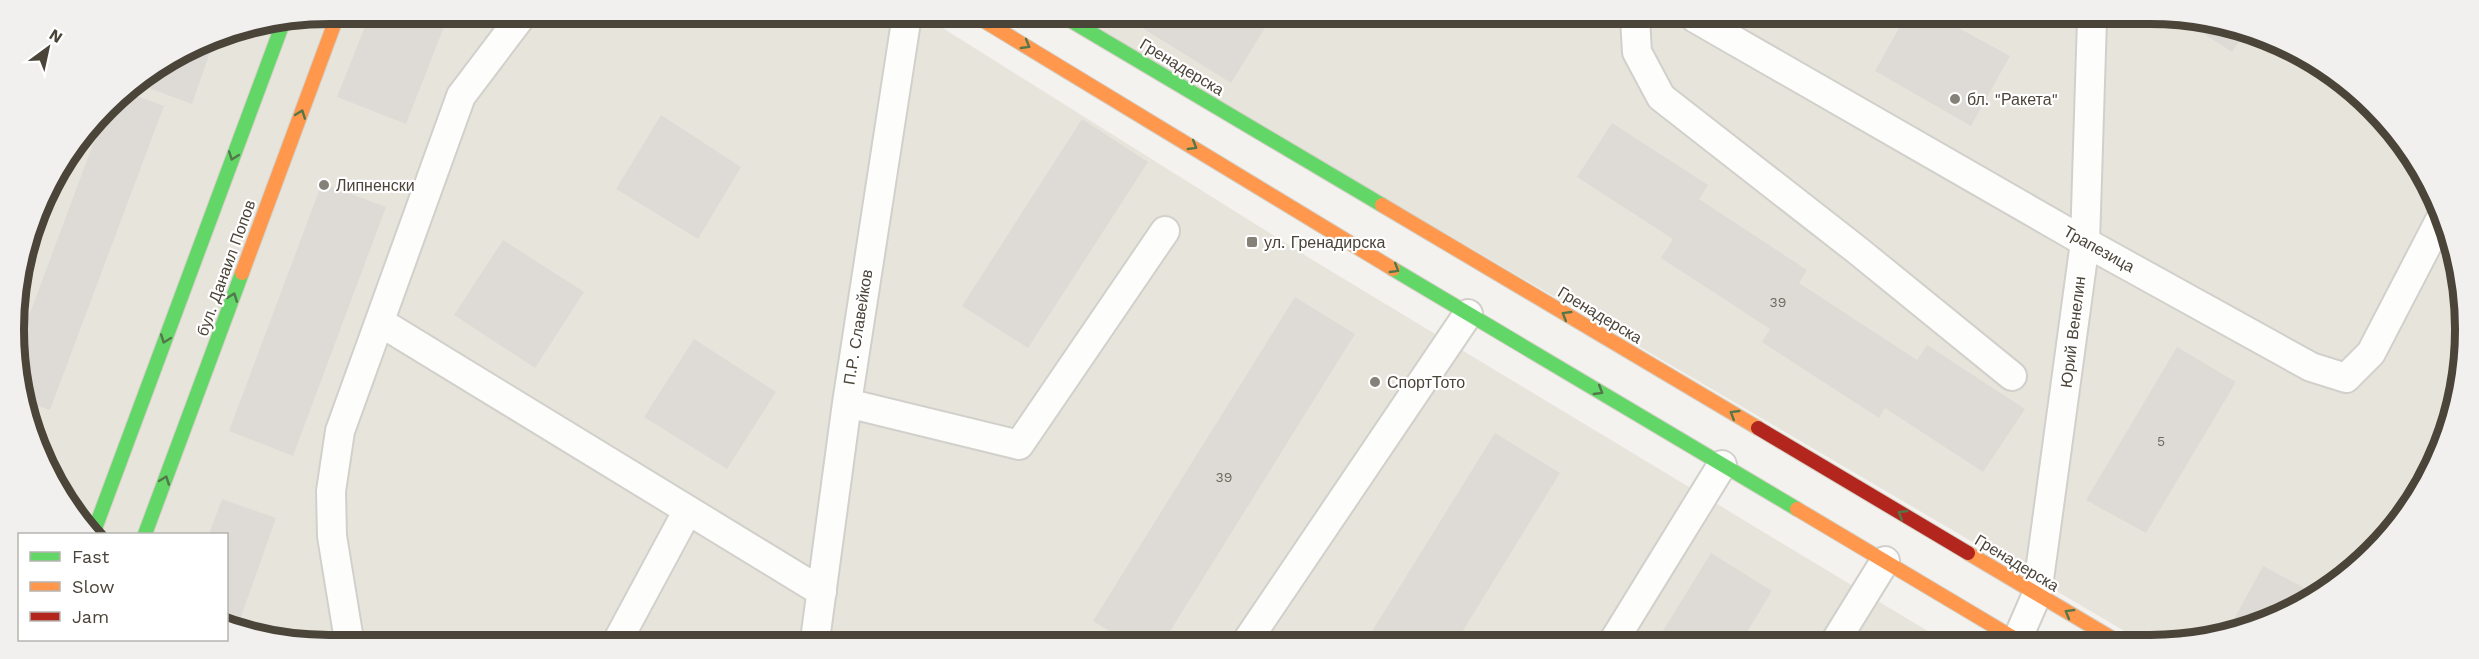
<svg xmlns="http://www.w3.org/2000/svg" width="2479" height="659" font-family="'Work Sans',sans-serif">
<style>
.residential{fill:#e7e4dc}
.building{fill:#dedbd6}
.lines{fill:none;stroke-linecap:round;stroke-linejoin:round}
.street-casing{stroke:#d2d0cb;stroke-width:32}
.fast-casing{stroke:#d3cfc5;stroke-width:16}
.slow-casing{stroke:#d3cfc5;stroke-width:16}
.jam-casing{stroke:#d3cfc5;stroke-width:16}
.street{stroke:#fdfdfc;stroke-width:28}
.fast{stroke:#63d668;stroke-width:14}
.slow{stroke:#ff974d;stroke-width:14}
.jam{stroke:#b3261e;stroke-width:14}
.oneway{stroke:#537749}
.poi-dot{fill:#868178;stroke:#fff;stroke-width:2}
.labels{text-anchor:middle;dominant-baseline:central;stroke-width:4.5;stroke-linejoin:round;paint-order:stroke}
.number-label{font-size:14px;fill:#706a61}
.street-label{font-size:16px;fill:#4b4439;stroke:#fff}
.poi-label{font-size:16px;fill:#4b4439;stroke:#fff;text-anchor:start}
.rim{fill:none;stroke:#4b4439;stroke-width:8}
</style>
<rect width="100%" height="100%" fill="#f4f2ee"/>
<path class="residential" d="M330,14L922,15L1311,259L1946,642L268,639L227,624L226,534H93L79,522L24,412L14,309L46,189L121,92L209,37Z
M1075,16L2211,20L2325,67L2412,154L2459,268V391L2423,487L2373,553L2289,613L2190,643H2145Z"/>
<path class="building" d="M370,14H449L406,124L337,97Z
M1123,16H1246L1265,28L1231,83Z
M1904,19H1942L2010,56L1971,126L1875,71Z
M2181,19L2211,20L2245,33L2232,52Z
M194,46L210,52L192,104L135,83Z
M123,91L164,106L50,410L23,401L18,345L105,112Z
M661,115L741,167L698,239L616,189Z
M1082,119L1148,162L1028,348L962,306Z
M1612,123L1708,185L1699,199L1807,270L1799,283L1917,360L1927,345L2025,409L1983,472L1885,408L1879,418L1762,342L1770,329L1661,258L1673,239L1577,177Z
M322,183L386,207L293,456L229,431Z
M503,240L584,292L535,368L454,315Z
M1295,297L1355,334L1164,641H1126L1093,621Z
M694,339L776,392L727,469L644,417Z
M2177,347L2236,382L2146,533L2086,500Z
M1495,433L1560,473L1456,642L1366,641Z
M222,499L276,518L237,628L226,624V534H209Z
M1711,553L1772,591L1741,642H1656Z
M2263,566L2316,594L2289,613L2227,632Z"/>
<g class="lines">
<defs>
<path id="street" d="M1635,18L1637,52L1661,97L1857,250L2012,376
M1695,18L2085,242L2311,367L2346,378L2371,353L2440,220
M380,322L822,592
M847,403L1019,445L1165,231
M349,640L332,536L331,491L340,431L461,96L523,14
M618,640L688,510
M815,640L847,403L907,15
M2017,640L2037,594L2085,242L2092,19
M1247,641L1468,314
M1613,642L1722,465
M1835,642L1885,561"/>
<path id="fast" d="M1063,16L1382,205
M1393,269L1797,509
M93,534L283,23
M145,534L242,273"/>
<path id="slow" d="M976,16L1393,269
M1382,205L1758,428
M242,273L338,14
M1797,509L2022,643
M1968,553L2120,643"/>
<path id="jam" d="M1758,428L1968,553"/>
</defs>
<use href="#street" class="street-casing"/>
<use href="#fast" class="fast-casing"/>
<use href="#slow" class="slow-casing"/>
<use href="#jam" class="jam-casing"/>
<use href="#street" class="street"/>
<use href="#fast" class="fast"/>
<use href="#slow" class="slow"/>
<use href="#jam" class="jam"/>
</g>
<defs><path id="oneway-chevron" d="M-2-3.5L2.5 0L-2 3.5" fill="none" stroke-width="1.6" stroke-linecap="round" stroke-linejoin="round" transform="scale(1.5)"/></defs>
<g class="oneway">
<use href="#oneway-chevron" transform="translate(1026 45) rotate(30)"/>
<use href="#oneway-chevron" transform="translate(301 114) rotate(-70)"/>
<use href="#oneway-chevron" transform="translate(1193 146) rotate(31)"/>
<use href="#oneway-chevron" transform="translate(233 156) rotate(110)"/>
<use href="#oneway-chevron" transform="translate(1395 269) rotate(31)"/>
<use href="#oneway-chevron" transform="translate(233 297) rotate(-70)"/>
<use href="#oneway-chevron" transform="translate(1566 315) rotate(-149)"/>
<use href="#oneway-chevron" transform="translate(165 339) rotate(110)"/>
<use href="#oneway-chevron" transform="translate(1599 391) rotate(31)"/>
<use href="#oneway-chevron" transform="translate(1734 414) rotate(-149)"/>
<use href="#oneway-chevron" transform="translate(165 480) rotate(-70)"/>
<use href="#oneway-chevron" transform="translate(1902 514) rotate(-149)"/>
<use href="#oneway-chevron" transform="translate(2069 613) rotate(-150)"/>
</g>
<g class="poi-dot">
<circle cx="1955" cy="99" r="6"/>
<circle cx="324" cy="185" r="6"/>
<rect x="1246" y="236" width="12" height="12" rx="3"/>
<circle cx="1375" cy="382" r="6"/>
</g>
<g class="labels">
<g class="number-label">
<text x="1778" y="302">39</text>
<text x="2161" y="441">5</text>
<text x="1224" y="477">39</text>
</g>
<g class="street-label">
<text transform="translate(1182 67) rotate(31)">Гренадерска</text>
<text transform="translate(2099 249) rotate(29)">Трапезица</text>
<text transform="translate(226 268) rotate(-70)">бул. Данаил Попов</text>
<text transform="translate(1600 315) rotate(31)">Гренадерска</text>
<text transform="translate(858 327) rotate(-81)">П.Р. Славейков</text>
<text transform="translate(2073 332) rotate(-83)">Юрий Венелин</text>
<text transform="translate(2017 563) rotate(31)">Гренадерска</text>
</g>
<g class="poi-label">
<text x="1967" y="99">бл. "Ракета"</text>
<text x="336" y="185">Липненски</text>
<text x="1264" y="242">ул. Гренадирска</text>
<text x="1387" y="382">СпортТото</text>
</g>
</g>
<path d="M0 0H2479V659H0ZM329 24H2150A305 305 0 0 1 2455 329V330A305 305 0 0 1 2150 635H329A305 305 0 0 1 24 330V329A305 305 0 0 1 329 24Z" fill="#f1f0ef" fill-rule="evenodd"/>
<path class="rim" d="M329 24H2150A305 305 0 0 1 2455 329V330A305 305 0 0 1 2150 635H329A305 305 0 0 1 24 330V329A305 305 0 0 1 329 24Z"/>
<rect x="18" y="533" width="210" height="108" fill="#ffffff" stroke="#b7b4b0" stroke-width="1.5"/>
<rect x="30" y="552" width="30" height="9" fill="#63d668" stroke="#b7b4b0" stroke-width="1.5"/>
<text x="72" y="563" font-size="18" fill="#4b4439">Fast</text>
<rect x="30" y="582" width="30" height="9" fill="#ff974d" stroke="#b7b4b0" stroke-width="1.5"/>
<text x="72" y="593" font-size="18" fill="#4b4439">Slow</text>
<rect x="30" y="612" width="30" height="9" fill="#b3261e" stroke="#b7b4b0" stroke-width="1.5"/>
<text x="72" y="623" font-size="18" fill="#4b4439">Jam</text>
<g transform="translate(48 48) rotate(33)" stroke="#ffffff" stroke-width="4.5" paint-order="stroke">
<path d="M0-4.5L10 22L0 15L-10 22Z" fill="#4b4439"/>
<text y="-9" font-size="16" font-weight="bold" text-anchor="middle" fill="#4b4439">N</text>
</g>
</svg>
